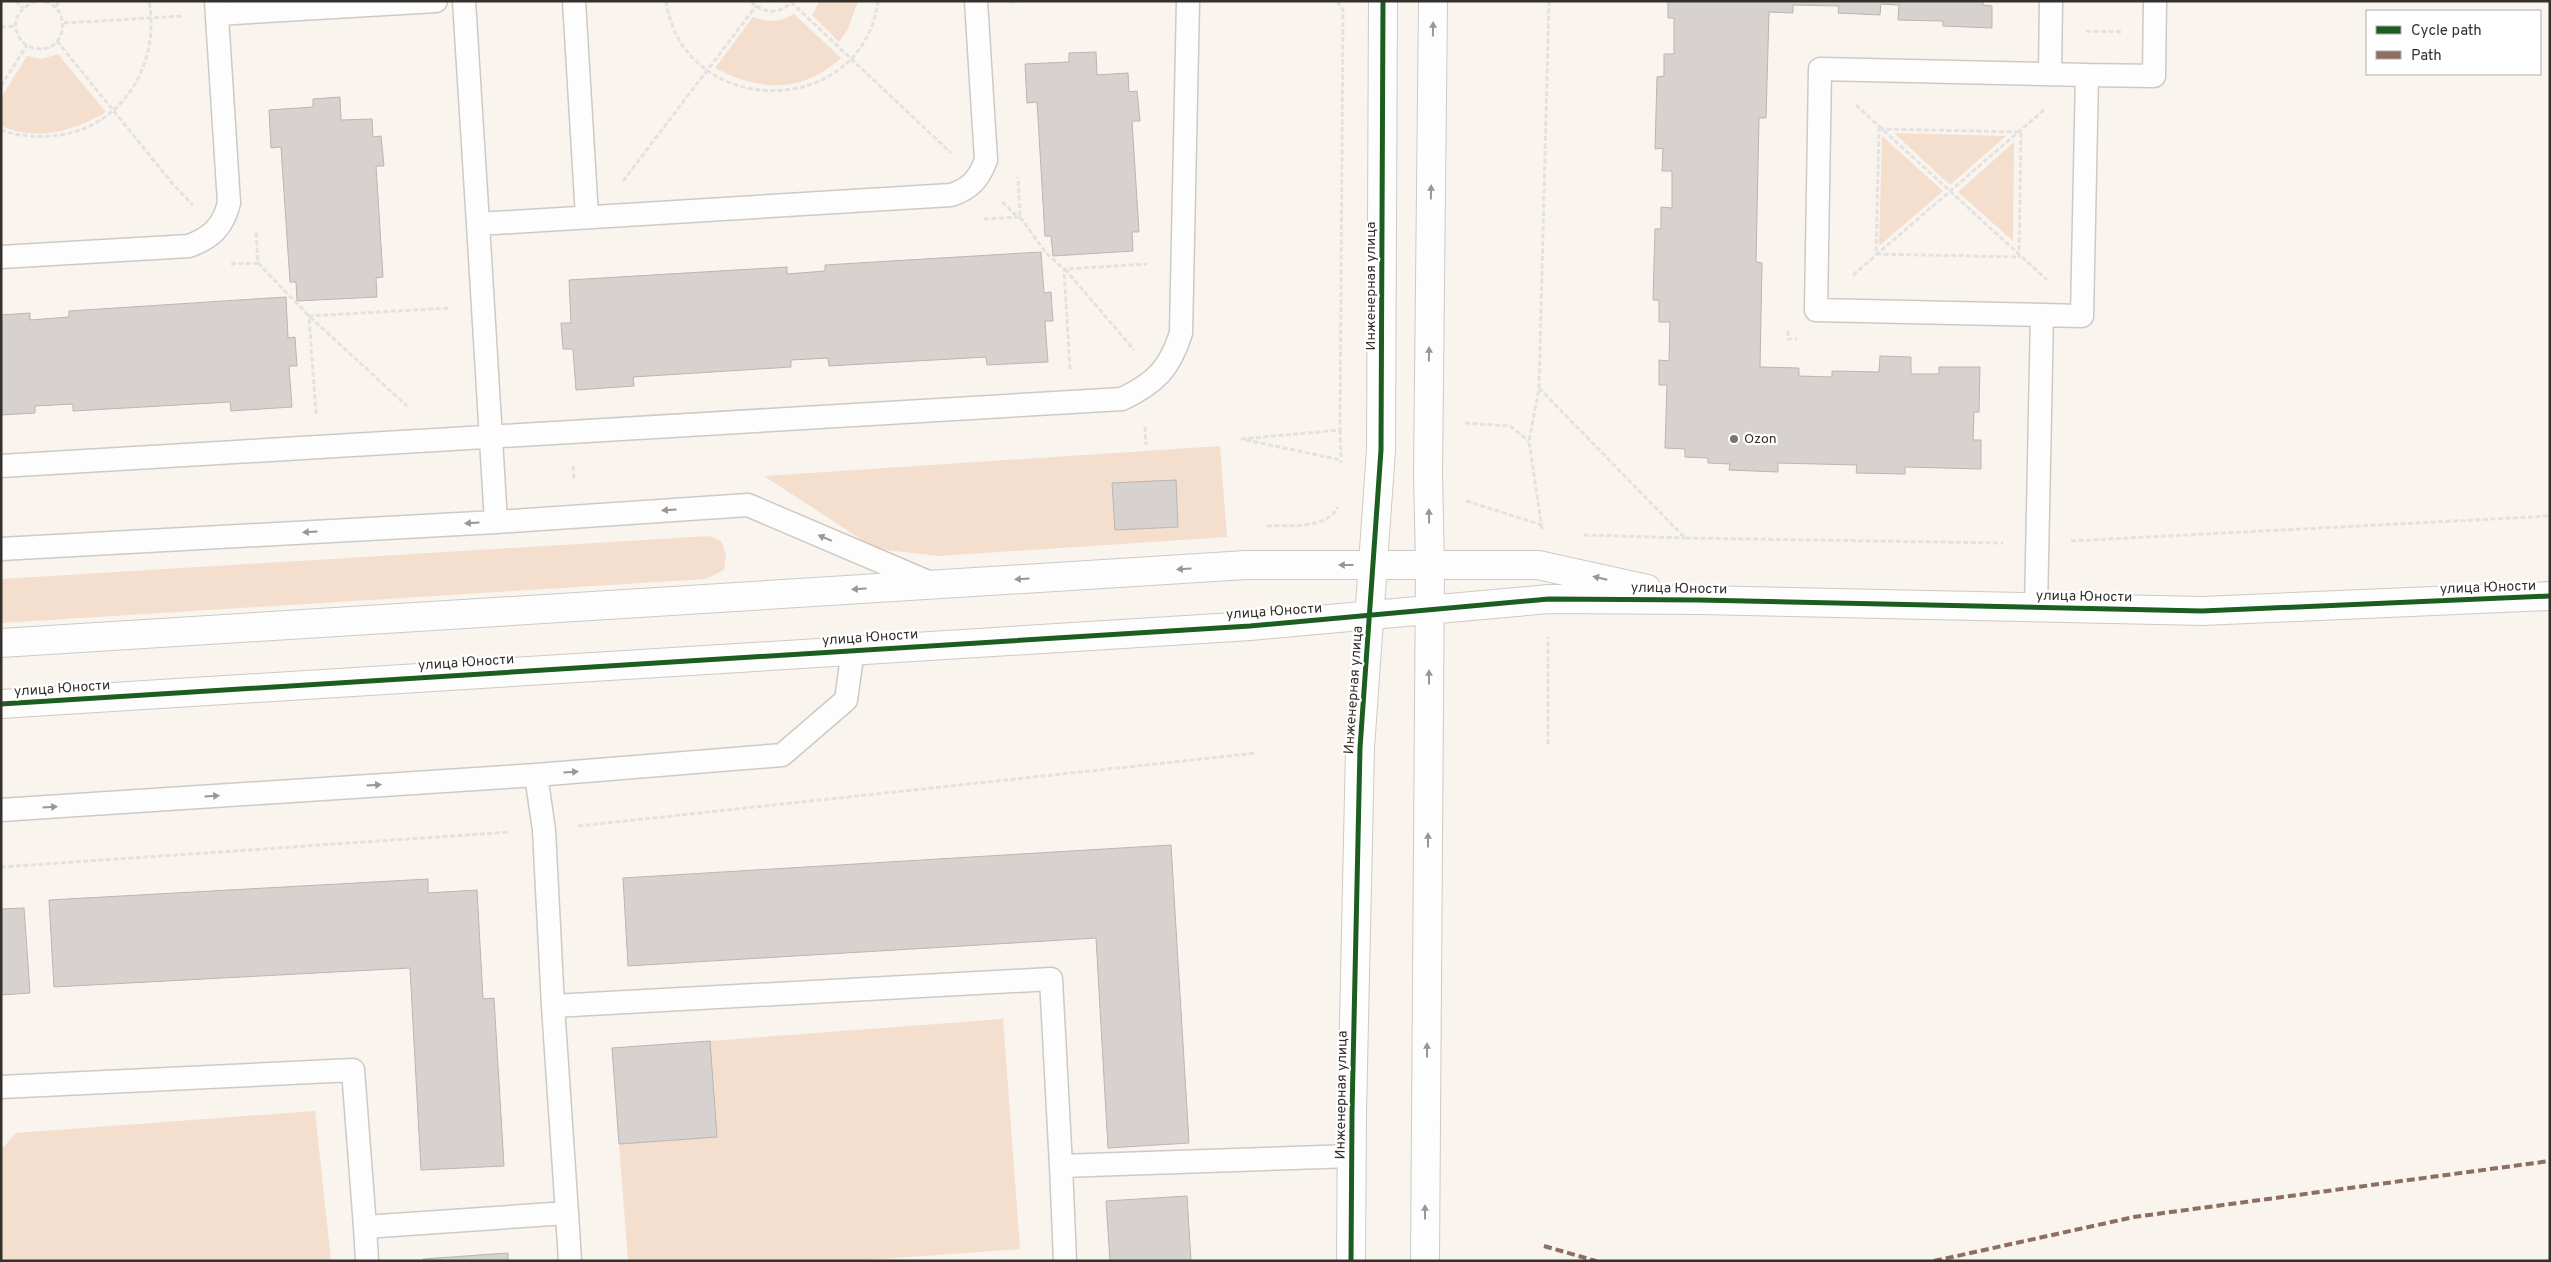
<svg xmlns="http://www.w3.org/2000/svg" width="2551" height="1262" font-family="Overpass,sans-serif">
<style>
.green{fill:#f4decd}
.building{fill:#d7d2cf;stroke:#bab5b1}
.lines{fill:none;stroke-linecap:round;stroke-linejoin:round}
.lane-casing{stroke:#cec9c5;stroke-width:25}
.street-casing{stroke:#cec9c5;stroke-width:30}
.path{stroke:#e4e1e0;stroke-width:3;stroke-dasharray:5 2.5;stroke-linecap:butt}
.lane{stroke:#fefdfd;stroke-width:22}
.street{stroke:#fefdfd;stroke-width:28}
.quiet{stroke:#8d6e63;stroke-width:4;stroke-dasharray:8 4;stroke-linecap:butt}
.cycleway-casing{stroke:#fff;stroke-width:8}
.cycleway{stroke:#1b5e20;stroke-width:5}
.oneway{fill:#999694}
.poi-dot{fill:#797570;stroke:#fff;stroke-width:2}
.labels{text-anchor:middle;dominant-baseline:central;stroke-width:4.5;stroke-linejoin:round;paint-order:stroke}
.street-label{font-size:14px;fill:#34302c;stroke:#fff}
.poi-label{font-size:14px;fill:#34302c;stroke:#fff;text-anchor:start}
</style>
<rect width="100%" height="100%" fill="#faf4ef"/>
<path class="green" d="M820,1H858L848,29L839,42L812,15Z
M794,14L841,58C802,94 759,91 715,68L753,17C769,23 779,22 794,14Z
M58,54L106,112C74,131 37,142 1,126V98L27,56L42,59Z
M1894,133L2006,136L1950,185Z
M1882,136L1943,191L1879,246Z
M2014,142L2013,241L1958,192Z
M1220,446L1227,537L939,556L876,549L764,476Z
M709,536L721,541L726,554L724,570L706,579L1,623V579Z
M1003,1019L1020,1249L852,1261H628L619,1144L717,1137L710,1041Z
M315,1111L331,1261H1V1150L16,1133Z"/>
<path class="building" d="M1668,1H1983V5L1992,6V28L1943,26V21L1898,20L1899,5L1881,4L1880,15L1838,13L1839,6L1793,5V13L1769,12L1766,118H1759L1756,262L1762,263L1760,367L1799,368V376L1832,377V371L1879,372L1880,356L1911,357V374H1939V367H1980L1979,412H1974L1973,440H1981V469L1905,467V474L1856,473L1857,465L1778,463V472L1729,470L1730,464L1708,463V458L1685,457V449L1665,448L1667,385H1659V360L1669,361L1670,322H1659V300H1653L1655,229H1661V207L1672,208V171H1662L1663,148L1655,149L1657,77L1664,76V54H1674V18H1668Z
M1096,52L1097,75L1128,73L1129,92L1137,91L1140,121H1132L1139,232H1132L1133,251L1053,256L1051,236H1045L1037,102L1027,103L1025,64L1069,62V53Z
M340,97L341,120L372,119L373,137L381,136L384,166H376L383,277L376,278L377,297L297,301L296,282H290L281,147L271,148L269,110L313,107V99Z
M1041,252L1044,293L1051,292L1053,321H1045L1048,362L987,365L986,357L829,366L828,358L791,360V367L633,377L634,386L576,390L573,349H563L561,323H571L569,280L787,267V274L825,271V265Z
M286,297L288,338L295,337L297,366H289L292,407L231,411L230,402L73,411V404L35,406V413L1,415V315L30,313V320L69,317V311Z
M1176,480L1178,527L1115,530L1112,483Z
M1171,845L1189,1143L1108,1148L1096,938L628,966L623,878Z
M428,879V893L477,890L483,999L494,998L504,1166L421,1170L410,968L54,987L49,900Z
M24,908L30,993L1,995V909Z
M710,1041L717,1137L619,1144L612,1048Z
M1187,1196L1191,1261H1110L1106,1201Z
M508,1253V1261H424L423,1259Z"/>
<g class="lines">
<defs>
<path id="lane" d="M464,1L478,224
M574,1L587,217
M217,14L436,1
M2050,74L2051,1
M2087,75L2154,76L2155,1
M1,257L189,246C211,238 223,227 229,203L216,1
M1,466L1122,399C1156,383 1170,368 1181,333L1188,1
M496,522L478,224L951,195C970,189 979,179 986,160L976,1
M1,549L496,522L748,505L933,584
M2036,608L2042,315L1816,310L1820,69L2087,75L2082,316L2042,315
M1,810L536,775L782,755L846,700L853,650
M553,1006L1051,979L1061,1166L1352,1156
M1,1087L353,1070L365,1227L567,1213L553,1006L544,830L536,775
M1061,1166L1065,1261
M567,1213L570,1261
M365,1227L367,1261"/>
<path id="street" d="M1,643L1246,565H1538L1647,589
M1,704L1250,626L1549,599L1699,600L2202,611L2550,596
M1351,1261L1352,1113L1360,748L1381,450L1383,1
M1425,1261L1430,565L1428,474L1433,1"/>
</defs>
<use href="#lane" class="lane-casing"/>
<use href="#street" class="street-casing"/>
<path class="path" d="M16,1L23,8
M36,1C20,7 10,21 19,37C22,43 28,47 35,48C66,55 74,8 43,1
M666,1C683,120 862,121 878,1
M751,1C762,14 781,15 792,1
M791,2L951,153
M1010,2L1024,1
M55,7L60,1
M64,23L183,16
M1,27L15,26
M2086,31L2122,32
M57,41L172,183L193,205
M1,86L27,45
M1856,105L2047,280
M1879,129L2021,132L2019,257L1876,254Z
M1,130C16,136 34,137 50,136C119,132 161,67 149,1
M623,181L756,6
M1002,202L1018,217
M1020,217L1046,253L1064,269
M984,219L1020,217L1018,177
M258,263L309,316L407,406
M231,264L258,263L256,231
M1065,269L1134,350
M1853,275L2045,109
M1788,331V339H1797
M1070,369L1064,269L1147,264
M1539,388L1685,538L2003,543
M316,414L309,316L450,308
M1465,423L1510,426L1529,441
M1145,427L1146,445
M1340,430L1341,457
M1241,439L1340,430L1343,10L1337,1
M1246,440L1341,460V463
M573,466L574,479
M1466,501L1542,525
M1267,526C1290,525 1326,530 1338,507
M1542,529L1529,441L1539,388L1549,1
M1584,535L1685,538
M2071,541L2550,516
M1548,744V637
M578,826L1257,753
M1,867L509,832"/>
<use href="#lane" class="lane"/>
<use href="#street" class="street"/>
<path class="quiet" d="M1544,1246L1596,1261
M1934,1261L2134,1217L2550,1161"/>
<defs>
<path id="cycleway" d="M1,704L1250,626L1549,599L1699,600L2202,611L2550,596
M1351,1261L1352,1113L1360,748L1381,450L1383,1"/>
</defs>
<use href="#cycleway" class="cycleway-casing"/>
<use href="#cycleway" class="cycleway"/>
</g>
<defs><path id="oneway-solid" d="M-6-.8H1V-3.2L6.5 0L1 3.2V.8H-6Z" transform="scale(1.25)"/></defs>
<g class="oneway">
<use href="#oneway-solid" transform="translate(1433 29) rotate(-89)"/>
<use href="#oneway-solid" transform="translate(1431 192) rotate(-89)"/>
<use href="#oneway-solid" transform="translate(1429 354) rotate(-89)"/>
<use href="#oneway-solid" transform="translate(669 510) rotate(176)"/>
<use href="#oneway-solid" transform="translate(1429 516) rotate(-91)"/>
<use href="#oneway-solid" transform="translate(472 523) rotate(177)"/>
<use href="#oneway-solid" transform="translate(310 532) rotate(177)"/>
<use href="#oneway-solid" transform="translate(825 538) rotate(-157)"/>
<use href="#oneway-solid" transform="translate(1346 565) rotate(-180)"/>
<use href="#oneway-solid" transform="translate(1184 569) rotate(176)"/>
<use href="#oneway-solid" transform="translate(1600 578) rotate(-167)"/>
<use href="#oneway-solid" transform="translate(1022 579) rotate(176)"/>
<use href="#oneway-solid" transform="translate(859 589) rotate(176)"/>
<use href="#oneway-solid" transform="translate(1429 677) rotate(-90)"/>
<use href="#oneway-solid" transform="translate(571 772) rotate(-4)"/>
<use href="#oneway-solid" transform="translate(374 785) rotate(-4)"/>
<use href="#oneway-solid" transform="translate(212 796) rotate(-4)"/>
<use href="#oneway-solid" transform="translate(50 807) rotate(-4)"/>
<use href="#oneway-solid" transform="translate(1428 840) rotate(-90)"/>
<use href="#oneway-solid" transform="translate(1427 1050) rotate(-90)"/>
<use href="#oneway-solid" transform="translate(1425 1212) rotate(-90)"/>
</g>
<circle class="poi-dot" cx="1734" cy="439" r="5"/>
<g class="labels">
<g class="street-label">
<text transform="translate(1371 286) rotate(-90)">Инженерная улица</text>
<text transform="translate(2488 588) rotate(-2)">улица Юности</text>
<text transform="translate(1679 589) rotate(1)">улица Юности</text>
<text transform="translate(2084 597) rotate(1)">улица Юности</text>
<text transform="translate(1274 612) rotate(-4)">улица Юности</text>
<text transform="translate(870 638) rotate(-4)">улица Юности</text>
<text transform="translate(466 663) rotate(-4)">улица Юности</text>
<text transform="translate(62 689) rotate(-4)">улица Юности</text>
<text transform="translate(1354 690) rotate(-86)">Инженерная улица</text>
<text transform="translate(1342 1095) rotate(-89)">Инженерная улица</text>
</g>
<g class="poi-label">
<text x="1744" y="439">Ozon</text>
</g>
</g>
<rect width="2551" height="1262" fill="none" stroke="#34302c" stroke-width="5"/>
<rect x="2366" y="10" width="175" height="65" fill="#ffffff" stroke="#aeacab"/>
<rect x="2376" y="26" width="25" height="8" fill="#1b5e20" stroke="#aeacab"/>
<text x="2411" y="35" font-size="15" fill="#34302c">Cycle path</text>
<rect x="2376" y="51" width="25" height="8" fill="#8d6e63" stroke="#aeacab"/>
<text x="2411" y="60" font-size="15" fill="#34302c">Path</text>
</svg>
